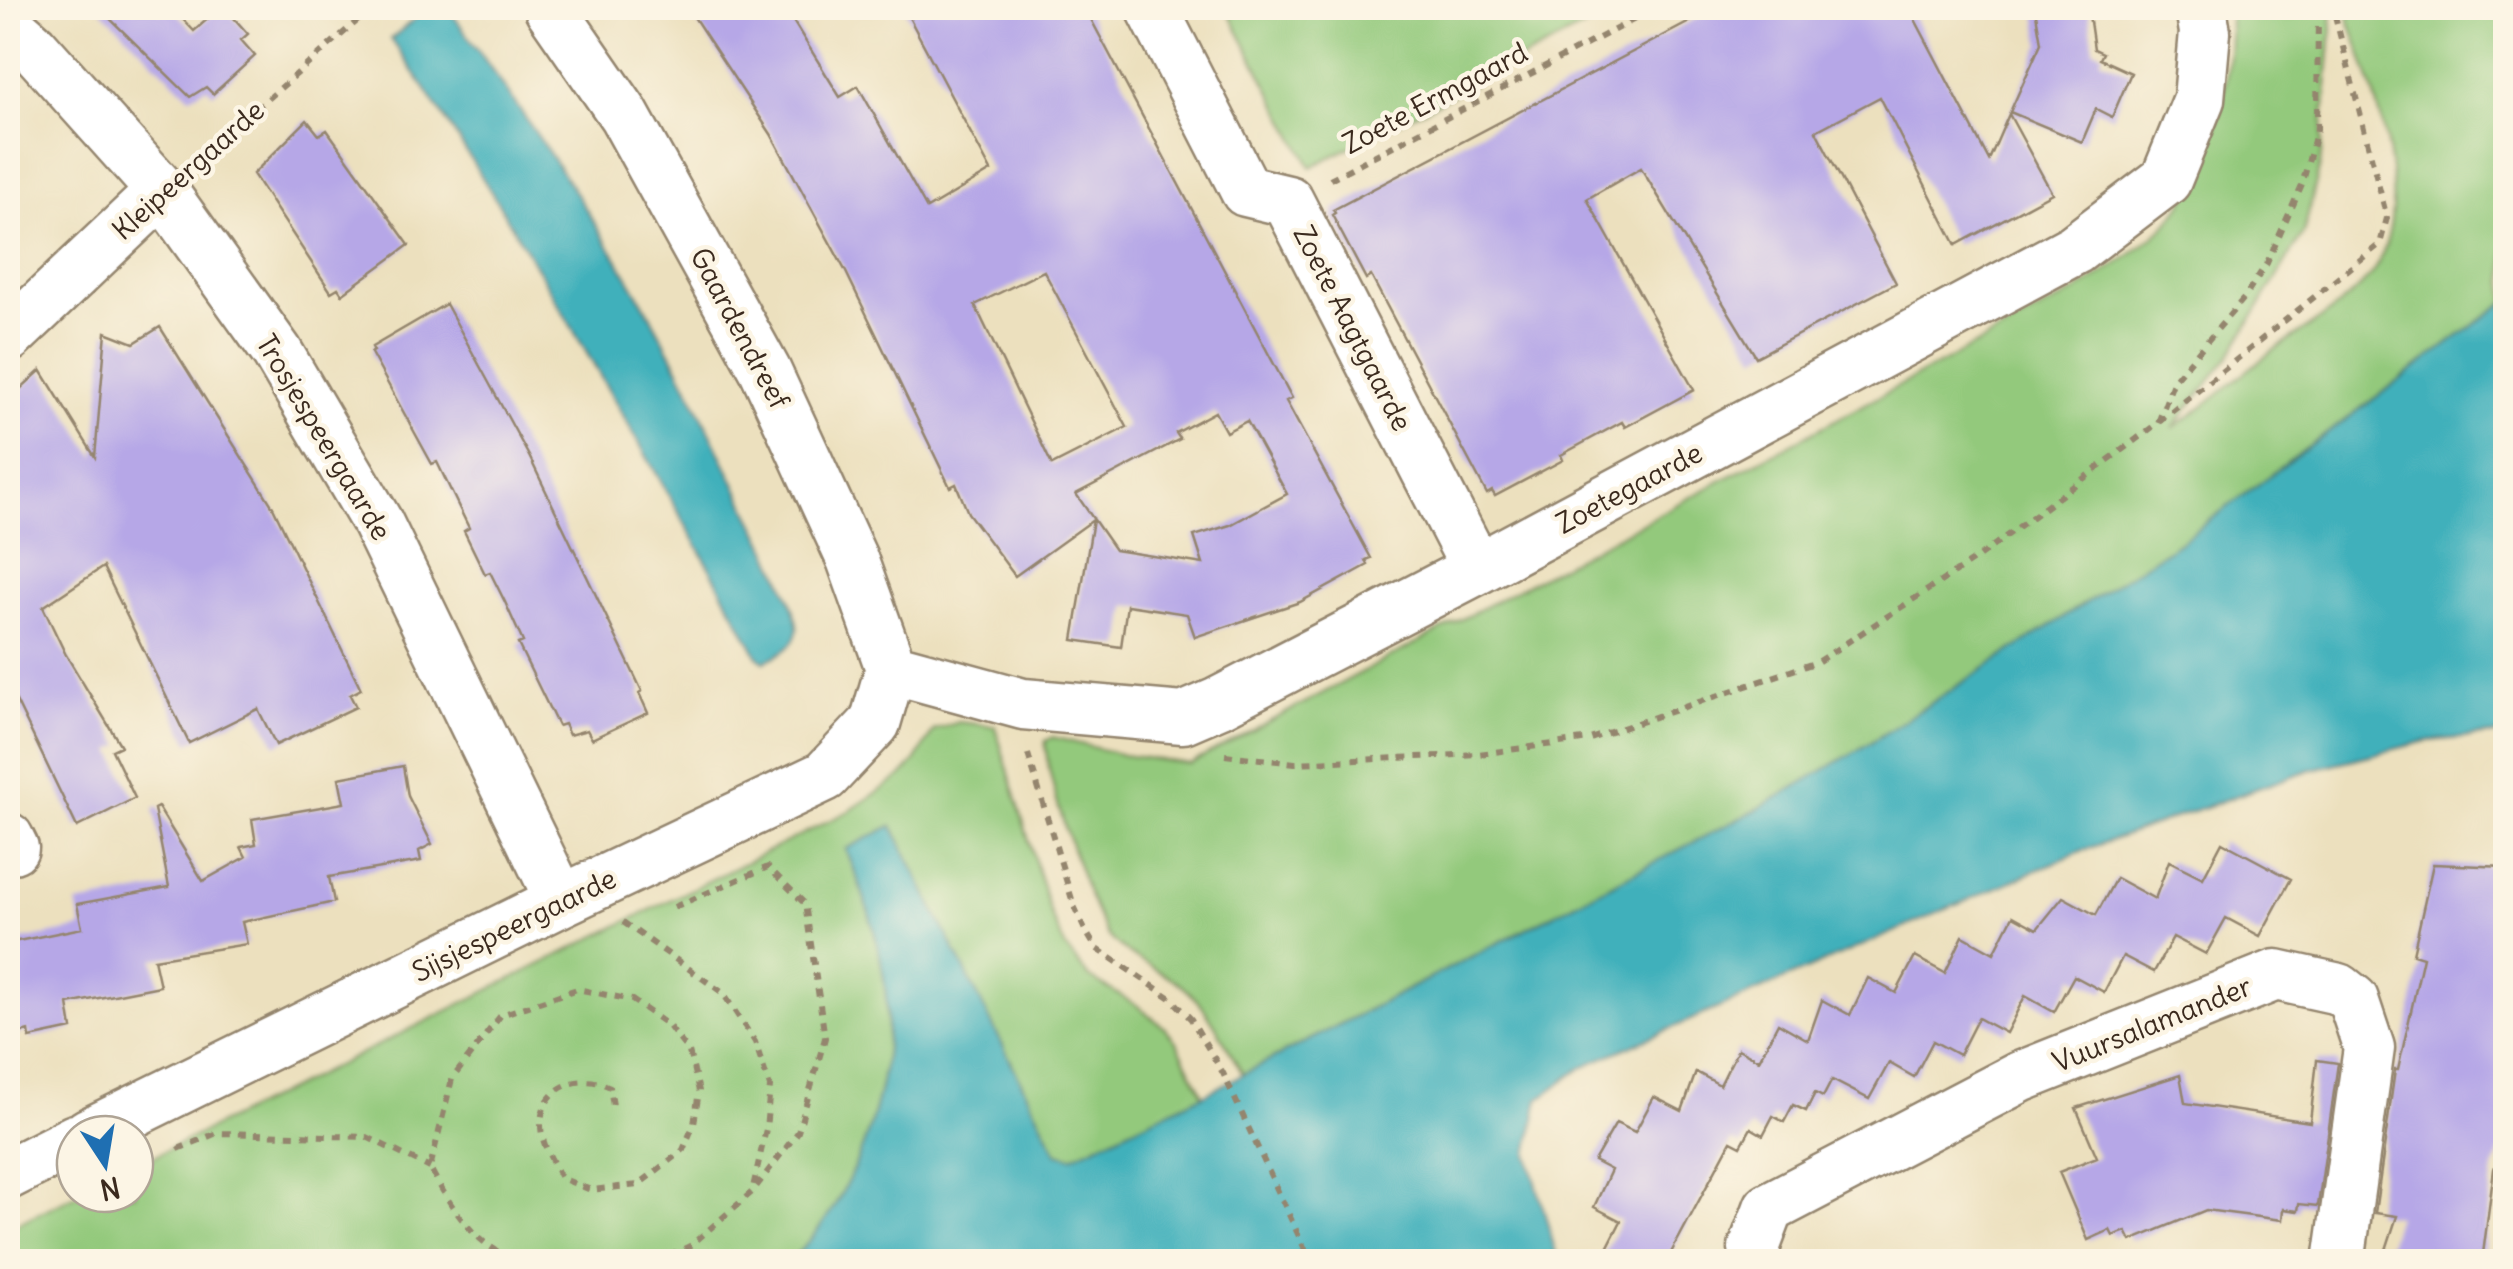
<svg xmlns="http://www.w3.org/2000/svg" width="2513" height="1269" font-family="Delius,sans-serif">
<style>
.green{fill:#93c97b;stroke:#677a4c;stroke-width:2.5}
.water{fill:#40b0bb;stroke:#3e6d6c;stroke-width:2.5}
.building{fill:#b6a7e7;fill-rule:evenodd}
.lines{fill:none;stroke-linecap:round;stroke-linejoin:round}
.minor-casing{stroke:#94856e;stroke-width:55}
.path{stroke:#94856e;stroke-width:6;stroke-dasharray:8 8;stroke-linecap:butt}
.minor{stroke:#fff;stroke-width:50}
.labels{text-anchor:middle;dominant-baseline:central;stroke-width:9;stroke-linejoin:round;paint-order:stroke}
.street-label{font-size:28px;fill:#3b2a1e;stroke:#fcf5e5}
</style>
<rect width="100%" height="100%" fill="#fcf5e5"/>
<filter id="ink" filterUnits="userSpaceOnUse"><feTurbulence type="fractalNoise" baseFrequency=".01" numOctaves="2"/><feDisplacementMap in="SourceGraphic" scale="20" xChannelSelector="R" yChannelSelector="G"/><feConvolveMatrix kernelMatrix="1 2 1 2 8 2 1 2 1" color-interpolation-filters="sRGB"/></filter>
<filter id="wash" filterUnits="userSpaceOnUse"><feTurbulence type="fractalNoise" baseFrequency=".0048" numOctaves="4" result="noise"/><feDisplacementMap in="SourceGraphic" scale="40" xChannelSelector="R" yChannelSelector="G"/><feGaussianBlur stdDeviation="2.25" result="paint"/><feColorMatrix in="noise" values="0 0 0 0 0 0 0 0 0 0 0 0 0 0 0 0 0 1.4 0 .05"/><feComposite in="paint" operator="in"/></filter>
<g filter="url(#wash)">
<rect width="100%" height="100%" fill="#ece0be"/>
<path class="green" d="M1226,8H1622L1311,167Z
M2229,8H2331L2332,29L2320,165L2304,232L2230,355L2173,428C2206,406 2237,377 2270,353C2301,331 2350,304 2372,273C2421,201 2370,81 2345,8H2505V302L2183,540L1868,744L1756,810L1243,1074C1225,1045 1209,1006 1181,985C1158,968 1130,959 1110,938C1092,917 1041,766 1046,740L1053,737L1123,755L1190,764L2079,290C2107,270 2142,250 2166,225C2210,177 2236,71 2229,8Z
M959,722L995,726L1051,915L1065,947L1089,977L1138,1006L1165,1028L1177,1043L1203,1095L1072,1157L1057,1153L892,826L846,849C889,953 904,1038 863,1146C846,1192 825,1228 790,1261L8,1262V1228L78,1194H135V1166L851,810L902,776L916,760L934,730Z"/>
<path class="water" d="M427,8H448C516,103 583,199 642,301C681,369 714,441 749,512C760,533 801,612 797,632C793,648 778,656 764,661L757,655C701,549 641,446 581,343C521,240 460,137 391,39Z
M2505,302V734L2427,741L2309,770L2081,851L1584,1066L1539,1099L1528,1154L1558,1261H790C825,1228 846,1191 863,1146C904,1038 889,953 846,849L892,826L1057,1153L1072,1157L1203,1095L1756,810L1868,744L2183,540Z"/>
<g id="blocks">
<path class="building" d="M99,8H172L194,31L220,8H225L248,34L241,40L255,56L213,94L206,87L190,97Z
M688,8H785L840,97L858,86L927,209L991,171L904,8H1085L1292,398L1286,401L1371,558L1366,560L1368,565L1300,602L1195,637L1187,614L1127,605L1121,647L1073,640L1093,520L1015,576L968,513L956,484L950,487L846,272L771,134ZM1044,271L1127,427L1052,465L975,305ZM1215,412L1226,432L1247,421L1287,494L1230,525L1194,536L1203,564L1115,550L1076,494L1180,439L1176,433Z
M1716,8H1909L1989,160L2009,114L2052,193L1956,245L1880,97L1816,131L1896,283L1756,357L1641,168L1587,199L1694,390L1625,427L1622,422L1561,455L1563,460L1495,496L1492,491L1487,494L1371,276L1366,279L1332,215L1335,213L1333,210Z
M2035,8H2088L2094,49L2103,53L2100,59L2131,73L2112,117L2096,109L2082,142L2010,112L2041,43Z
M307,120L319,135L327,130L409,245L342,294L338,288L331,292L253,174Z
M446,304L530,458L642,691L639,693L648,713L592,739L587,730L569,735L564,724L558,726L518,644L523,642L505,602L490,572L485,574L464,531L469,528L437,462L432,464L371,353L374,351L372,347Z
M160,327L273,507L361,689L350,695L356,707L276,745L258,709L189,743L103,567L43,607L66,655L121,746L112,750L135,798L77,827L8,684V400L41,370L95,457L106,332L134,343Z
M403,766L408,796L432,844L419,851L421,861L329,877L334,902L242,922L247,944L154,959L160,986L68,1004L72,1029L30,1038L29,1031L8,1036V943L82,928L77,904L169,887L154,809L158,807L203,881L246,857L241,847L256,844L252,819L344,803L339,778Z
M2222,842L2291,879L2260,936L2226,918L2206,954L2173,937L2154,972L2123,956L2104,992L2074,976L2054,1012L2025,996L2006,1033L1978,1018L1959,1055L1933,1041L1914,1077L1889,1063L1869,1099L1832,1080L1823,1097L1815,1093L1806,1111L1793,1105L1784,1122L1773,1116L1763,1135L1751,1128L1741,1146L1731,1141L1666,1262H1600L1621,1221L1594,1207L1611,1170L1594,1161L1616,1123L1635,1132L1654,1097L1682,1111L1696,1072L1720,1085L1738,1049L1759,1060L1778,1023L1808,1040L1822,1000L1850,1015L1868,978L1896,993L1915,957L1945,973L1963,936L1994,953L2013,916L2037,929L2063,897L2096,915L2116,878L2155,899L2169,861L2203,878Z
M2433,864L2506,867L2504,1141L2494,1169L2482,1262H2382L2397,1216L2375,1213L2395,1070H2398L2423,957L2413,954Z
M2317,1060L2338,1063L2318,1206L2299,1204L2298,1211L2283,1209L2282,1220L2206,1210L2131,1241L2126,1231L2113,1236L2110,1230L2088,1240L2059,1172L2097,1157L2076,1108L2180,1075L2185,1103L2310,1122Z"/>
</g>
</g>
<g filter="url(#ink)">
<use href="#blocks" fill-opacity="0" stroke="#94856e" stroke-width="2.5"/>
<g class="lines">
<defs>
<path id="minor" d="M550,8L624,115L765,370L852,559L891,668
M1152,8L1246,191L1288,201L1477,569
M8,25L33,47L162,191L277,352L377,522L561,901
M8,337L162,191
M891,668L1023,704L1183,718L1218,703L1477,569L2075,249L2166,180L2199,99L2205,32L2201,8
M8,838L13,848
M88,1134L561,901L825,776L875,723L891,668
M8,1174L75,1140
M1756,1262L1754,1248L1769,1208L2020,1077L2276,975L2339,989L2353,1000L2369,1048L2339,1262"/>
</defs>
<use href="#minor" class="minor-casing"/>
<path class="path" d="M196,162L372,8
M1330,179L1656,8
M2159,422L2380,244L2387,218L2333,8
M1028,754L1074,906L1085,930L1096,948L1171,998L1191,1019L1223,1073L1311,1262
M1225,755L1295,763L1479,754L1590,739L1817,662L1977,558L2158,423L2174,380L2245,297L2267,263L2302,185L2317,129L2318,8
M674,907L768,867L805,904L825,1038L798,1132L752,1192
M623,922L723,993L755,1042L770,1087L766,1129L752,1192L690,1246L657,1262
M178,1149L217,1133L367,1137L430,1168
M493,1262L497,1251
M528,1262C518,1258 506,1256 497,1251C467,1234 446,1198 430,1168L452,1079L501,1015L577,989L632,1000L668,1025L689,1052L699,1091L694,1124L683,1150L638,1185L591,1190L561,1178C553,1161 541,1144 541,1125C541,1087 580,1072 610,1087L614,1112
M2209,1262H2231"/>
<use href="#minor" class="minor"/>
</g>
</g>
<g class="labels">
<g class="street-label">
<text transform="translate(1435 98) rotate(-28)">Zoete Ermgaard</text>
<text transform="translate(188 170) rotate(-42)">Kleipeergaarde</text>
<text transform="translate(740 328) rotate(62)">Gaardendreef</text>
<text transform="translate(1353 328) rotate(63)">Zoete Aagtgaarde</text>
<text transform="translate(324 437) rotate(59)">Trosjespeergaarde</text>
<text transform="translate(1629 488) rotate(-28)">Zoetegaarde</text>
<text transform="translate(514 925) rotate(-26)">Sijsjespeergaarde</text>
<text transform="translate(2152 1024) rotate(-22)">Vuursalamander</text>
</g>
</g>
<rect width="2513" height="1269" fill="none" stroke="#fcf5e5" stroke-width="40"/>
<g transform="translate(105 1164) rotate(168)"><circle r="48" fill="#fcf5e5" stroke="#afa495" stroke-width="2.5"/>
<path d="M0-8L18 38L0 25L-18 38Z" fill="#1f6fb2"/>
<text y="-15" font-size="28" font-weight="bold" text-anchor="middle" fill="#3b2a1e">N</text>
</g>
</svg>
